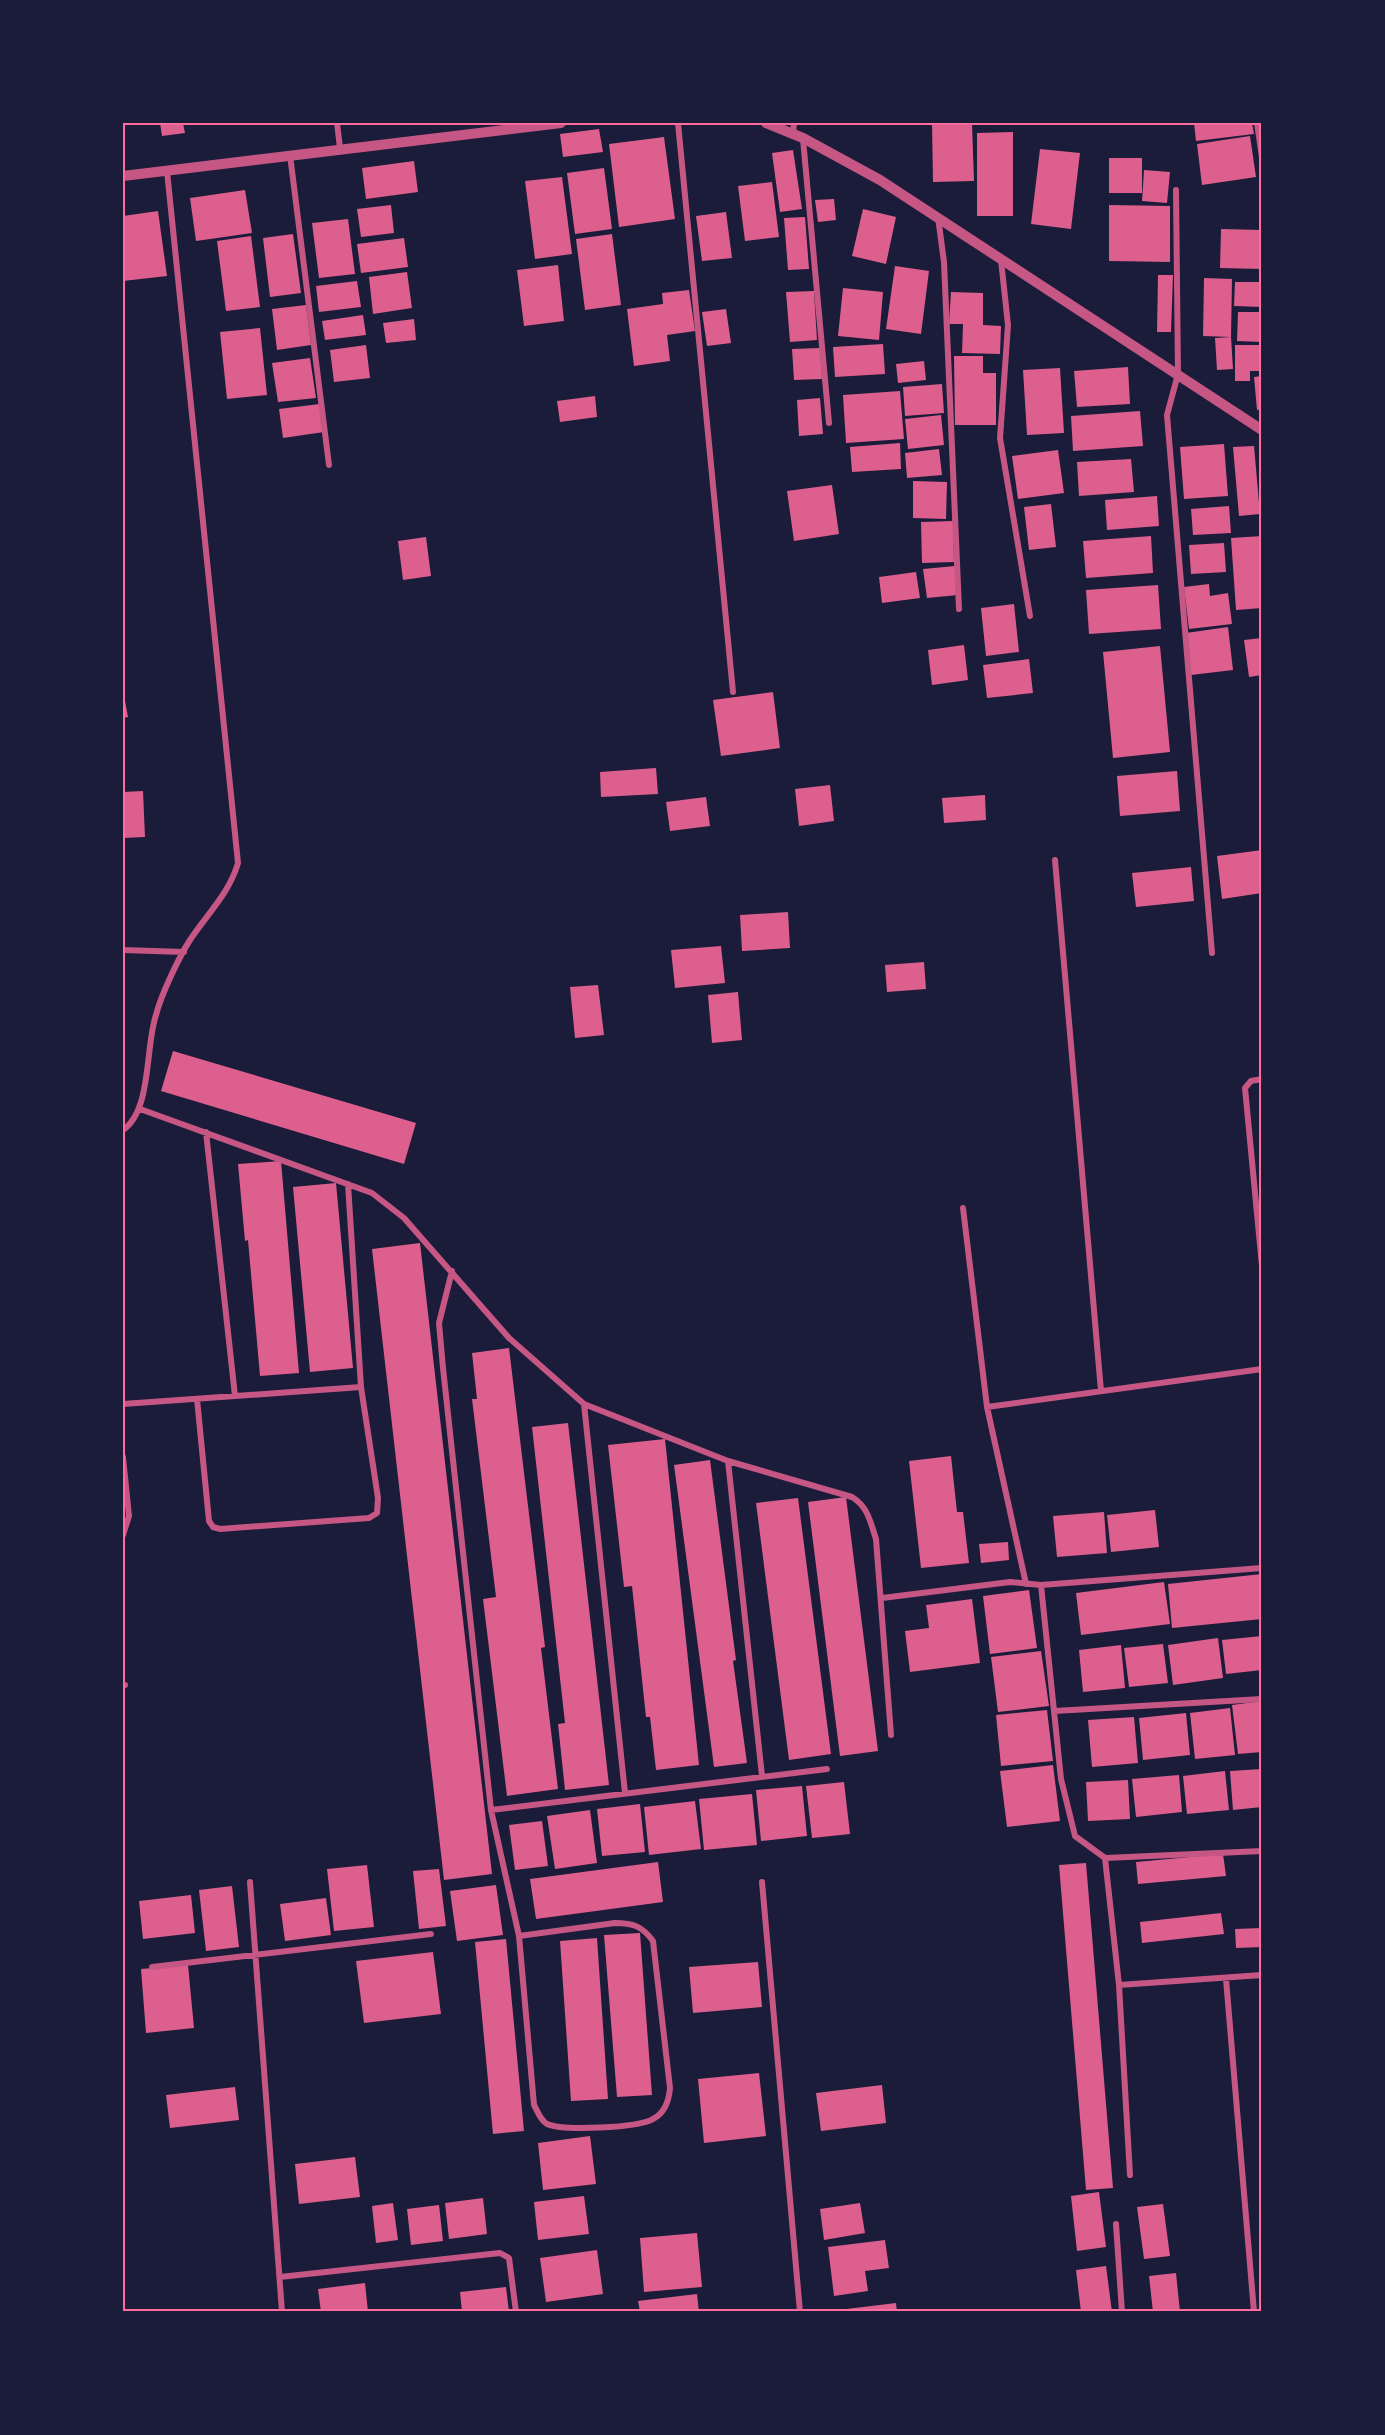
<svg xmlns="http://www.w3.org/2000/svg" width="1385" height="2435" font-family="'PT Sans Narrow',sans-serif">
<style>
.building{fill:#dd5f8e}
.lines{fill:none;stroke-linecap:round;stroke-linejoin:round}
.minor{stroke:#c65784;stroke-width:6}
.tertiary{stroke:#c65784;stroke-width:10}
.neatline{fill:none;stroke:#ff6b9d;stroke-width:2}
</style>
<rect width="100%" height="100%" fill="#1b1b3a"/>
<path class="building" d="M160,123H183L185,133L162,136Z
M932,123H972L974,181L933,182Z
M1194,123H1252L1254,134L1196,141Z
M599,129L603,152L563,157L560,134Z
M1013,132V216H977V133Z
M1250,136L1256,177L1202,185L1197,144Z
M664,137L675,219L619,227L609,144Z
M1040,149L1080,153L1071,229L1031,224Z
M793,150L802,209L780,212L772,153Z
M1109,158H1142V193H1109Z
M414,161L418,192L366,199L362,168Z
M604,168L612,229L575,234L567,173Z
M1144,170L1170,172L1167,203L1142,201Z
M562,177L572,254L535,259L525,181Z
M772,182L779,237L745,241L738,186Z
M245,190L252,233L196,241L190,198Z
M834,199L836,220L818,222L815,200Z
M391,205L394,233L361,237L357,209Z
M1109,205L1170,206V262L1109,261Z
M863,209L896,217L886,264L852,256Z
M158,211L167,276L123,281V216Z
M726,212L732,258L702,261L696,216Z
M805,217L809,269L788,270L784,218Z
M348,219L355,274L319,278L312,223Z
M1221,229L1262,230V269L1220,268Z
M293,234L301,293L270,297L263,238Z
M612,234L621,305L585,310L576,239Z
M251,236L260,307L226,311L217,241Z
M404,238L408,267L361,273L357,244Z
M558,265L564,321L524,326L517,270Z
M895,266L929,271L921,334L886,329Z
M407,272L412,308L373,314L369,277Z
M1158,275H1173L1171,332H1157Z
M1204,278L1232,279L1231,337L1203,336Z
M357,281L361,307L319,312L316,286Z
M1235,282H1262V307L1234,306Z
M843,288L883,292L879,340L838,336Z
M689,290L695,331L667,335L670,361L634,366L627,309L663,304L662,293Z
M814,291L817,340L790,342L786,292Z
M951,292L983,293V325L1001,326L1000,354L962,353L963,324H949Z
M306,305L311,345L277,350L272,309Z
M726,309L731,343L707,346L702,312Z
M1238,312H1262V342L1237,341Z
M363,315L366,335L325,340L322,321Z
M414,319L416,340L386,343L383,323Z
M260,328L267,395L227,399L220,332Z
M1231,337L1233,369L1217,370L1215,338Z
M883,344L885,374L835,377L833,347Z
M366,345L370,378L334,382L330,350Z
M1235,345H1262V371H1250V381H1235Z
M820,348L822,379L794,380L792,349Z
M954,356H983V373H996V425H955Z
M310,358L316,398L278,402L272,363Z
M924,361L926,380L898,383L896,364Z
M1128,367L1130,404L1077,407L1074,371Z
M1060,368L1064,433L1027,435L1023,370Z
M1262,376V409L1257,410L1254,377Z
M942,384L944,413L905,416L903,387Z
M900,391L904,439L846,443L843,395Z
M595,396L597,417L560,422L557,401Z
M820,398L823,434L799,436L797,400Z
M320,404L324,432L283,438L279,409Z
M1140,411L1143,446L1073,451L1071,416Z
M941,415L944,445L908,449L905,419Z
M900,443L901,469L852,472L850,447Z
M1224,444L1228,496L1184,499L1180,447Z
M1254,446L1260,514L1239,516L1233,447Z
M939,449L942,475L907,478L905,453Z
M1058,450L1064,493L1018,499L1012,456Z
M1131,459L1134,492L1079,496L1077,462Z
M913,481L947,482L946,519L913,518Z
M832,485L839,534L794,541L787,491Z
M1157,496L1159,526L1107,530L1105,500Z
M1051,504L1056,547L1029,550L1024,507Z
M1229,506L1231,533L1193,535L1191,509Z
M953,521L954,562L922,563L921,522Z
M1151,536L1153,573L1086,578L1083,541Z
M1262,536V608L1236,610L1231,538Z
M426,537L431,576L403,580L398,541Z
M1224,543L1226,572L1191,574L1189,545Z
M955,566L958,595L927,598L923,569Z
M916,572L920,598L882,603L879,577Z
M1209,584L1210,596L1228,593L1232,624L1189,629L1184,587Z
M1158,585L1161,629L1089,634L1086,590Z
M1014,604L1019,652L986,656L981,608Z
M1228,627L1233,670L1191,675L1186,633Z
M1262,638V675L1249,677L1244,640Z
M964,645L968,680L932,685L928,650Z
M1160,646L1170,752L1113,758L1103,652Z
M1029,659L1033,693L987,698L983,665Z
M123,690L128,717L123,718Z
M773,692L780,748L721,756L713,700Z
M656,768L658,794L601,797L600,772Z
M1177,771L1180,811L1120,816L1117,776Z
M830,785L834,821L799,826L795,789Z
M143,791L145,837L123,838V792Z
M985,795L986,820L944,823L942,798Z
M706,797L710,826L670,831L666,802Z
M1262,850V893L1222,899L1217,856Z
M1191,867L1194,901L1136,907L1132,873Z
M788,912L790,948L742,951L740,915Z
M721,946L725,983L675,988L671,950Z
M924,962L926,989L887,992L885,965Z
M598,985L604,1035L575,1038L570,987Z
M738,992L742,1040L712,1043L708,995Z
M173,1051L416,1123L404,1164L161,1091Z
M281,1161L299,1373L260,1376L248,1240L245,1241L238,1164Z
M336,1183L353,1368L310,1372L293,1187Z
M420,1243L492,1874L444,1880L372,1249Z
M509,1348L545,1647L541,1648L558,1789L507,1796L483,1599L496,1597L472,1399H477L472,1353Z
M568,1423L609,1785L565,1790L558,1724L565,1723L532,1427Z
M665,1439L699,1765L656,1770L650,1717H646L632,1586L624,1587L608,1445Z
M951,1456L957,1512H963L969,1563L921,1568L909,1461Z
M710,1460L736,1660L733,1661L747,1763L714,1767L674,1465Z
M846,1497L878,1751L840,1756L808,1502Z
M798,1498L831,1754L789,1760L756,1503Z
M1155,1510L1159,1547L1111,1552L1107,1515Z
M1104,1512L1107,1553L1057,1557L1053,1516Z
M1008,1542L1009,1560L981,1563L979,1544Z
M1262,1574V1619L1172,1628L1168,1584Z
M1164,1582L1170,1624L1081,1635L1076,1593Z
M1029,1590L1037,1648L990,1654L983,1596Z
M972,1599L980,1663L910,1672L905,1631L929,1628L926,1605Z
M1262,1636V1670L1226,1674L1222,1640Z
M1218,1638L1223,1678L1173,1685L1168,1645Z
M1163,1644L1168,1683L1129,1687L1124,1648Z
M1121,1645L1125,1688L1083,1692L1079,1650Z
M1041,1651L1049,1706L998,1712L991,1657Z
M1262,1701V1752L1238,1754L1232,1705Z
M1230,1708L1235,1755L1195,1759L1190,1713Z
M1047,1710L1053,1761L1001,1766L996,1715Z
M1186,1713L1190,1755L1143,1760L1139,1718Z
M1134,1717L1138,1763L1092,1767L1088,1720Z
M1053,1765L1060,1821L1007,1827L1000,1771Z
M1262,1769V1807L1233,1810L1230,1771Z
M1225,1771L1229,1810L1187,1814L1183,1776Z
M1179,1775L1182,1812L1136,1817L1132,1779Z
M1128,1780L1130,1819L1088,1821L1086,1782Z
M844,1782L850,1834L812,1838L806,1786Z
M802,1786L807,1836L761,1841L756,1790Z
M752,1794L757,1845L704,1850L699,1799Z
M695,1801L701,1849L649,1855L644,1807Z
M640,1804L645,1852L602,1856L597,1809Z
M590,1810L597,1863L555,1869L547,1816Z
M542,1821L548,1866L515,1870L509,1825Z
M1223,1854L1226,1876L1138,1884L1136,1862Z
M658,1862L663,1902L536,1919L530,1879Z
M1086,1863L1113,2188L1086,2190L1059,1865Z
M367,1865L374,1927L334,1931L327,1869Z
M439,1869L446,1926L419,1929L413,1871Z
M496,1885L503,1935L457,1941L450,1891Z
M232,1886L239,1947L206,1951L199,1890Z
M191,1895L195,1933L143,1939L139,1901Z
M326,1898L331,1935L285,1941L280,1904Z
M1221,1913L1224,1934L1142,1943L1140,1922Z
M1261,1928L1262,1947L1236,1948L1235,1929Z
M640,1933L652,2095L617,2097L604,1935Z
M597,1938L608,2099L571,2101L560,1941Z
M506,1939L524,2131L493,2134L475,1942Z
M433,1952L441,2014L364,2023L356,1961Z
M758,1962L762,2007L693,2013L689,1967Z
M188,1965L194,2028L146,2033L141,1969Z
M759,2073L766,2136L704,2143L698,2079Z
M882,2085L886,2123L821,2131L816,2093Z
M235,2087L239,2120L170,2128L166,2095Z
M590,2136L596,2184L543,2190L538,2143Z
M355,2157L360,2197L299,2204L295,2164Z
M1099,2192L1106,2247L1077,2251L1071,2196Z
M584,2196L589,2234L538,2240L534,2202Z
M483,2198L487,2234L449,2239L445,2203Z
M393,2203L398,2240L376,2243L372,2206Z
M860,2203L865,2233L824,2240L820,2209Z
M1163,2204L1170,2256L1144,2259L1137,2207Z
M439,2205L443,2241L411,2245L407,2209Z
M697,2233L702,2287L644,2292L640,2238Z
M885,2240L889,2268L865,2271L868,2291L834,2296L828,2247Z
M597,2250L603,2294L546,2302L540,2258Z
M1106,2266L1112,2312H1081L1076,2270Z
M1176,2273L1180,2312H1153L1149,2276Z
M365,2283L368,2312H321L318,2289Z
M506,2287L509,2312H462L460,2292Z
M697,2294L699,2312H640L638,2301Z
M896,2303L897,2312H830V2311Z"/>
<g class="lines">
<path class="minor" d="M337,123L340,148
M678,123L733,692
M1257,123L1262,157
M793,133L794,123
M803,139L829,423
M290,155L329,465
M1176,190L1178,374L1167,415L1212,953
M938,217L944,262L959,609
M1001,260L1008,325L1000,438L1030,616
M1055,860L1101,1391
M123,950L184,952
M1262,1079L1251,1081L1245,1088L1262,1266
M140,1109L372,1193L404,1218L509,1338L584,1404L728,1461L852,1497C868,1507 870,1521 876,1539L891,1735
M123,1130C152,1110 145,1047 156,1015C161,995 179,957 190,940C207,914 229,894 238,863L167,171
M206,1132L235,1396
M963,1208L987,1407
M452,1271L439,1323L443,1368L491,1810L519,1936L534,2105C538,2112 540,2120 547,2124C562,2131 638,2128 653,2119C665,2113 669,2100 670,2088L653,1941C642,1926 633,1923 615,1923L519,1936
M197,1399L209,1521L213,1527L220,1529L369,1518L377,1513L378,1498L361,1387L348,1184
M123,1404L361,1387
M584,1404L625,1793
M123,1457L129,1516L123,1535
M728,1461L762,1776
M1026,1584L987,1407L1262,1369
M1041,1585L1061,1779L1075,1836L1105,1858L1262,1851
M882,1598L1010,1582L1041,1585L1262,1568
M123,1685H125
M1054,1711L1262,1699
M491,1810L827,1769
M1105,1858L1119,1985L1130,2175
M250,1882L282,2312
M762,1882L800,2312
M152,1967L431,1934
M1226,1979L1254,2312
M1119,1985L1262,1975
M1116,2224L1122,2312
M280,2277L500,2253L509,2258L516,2312"/>
<path class="tertiary" d="M766,123L803,138L880,180L1262,430
M123,176L561,123"/>
</g>
<rect width="1385" height="2435" fill="none" stroke="#1b1b3a" stroke-width="249"/>
<rect x="124" y="124" width="1136" height="2186" class="neatline"/>
</svg>
